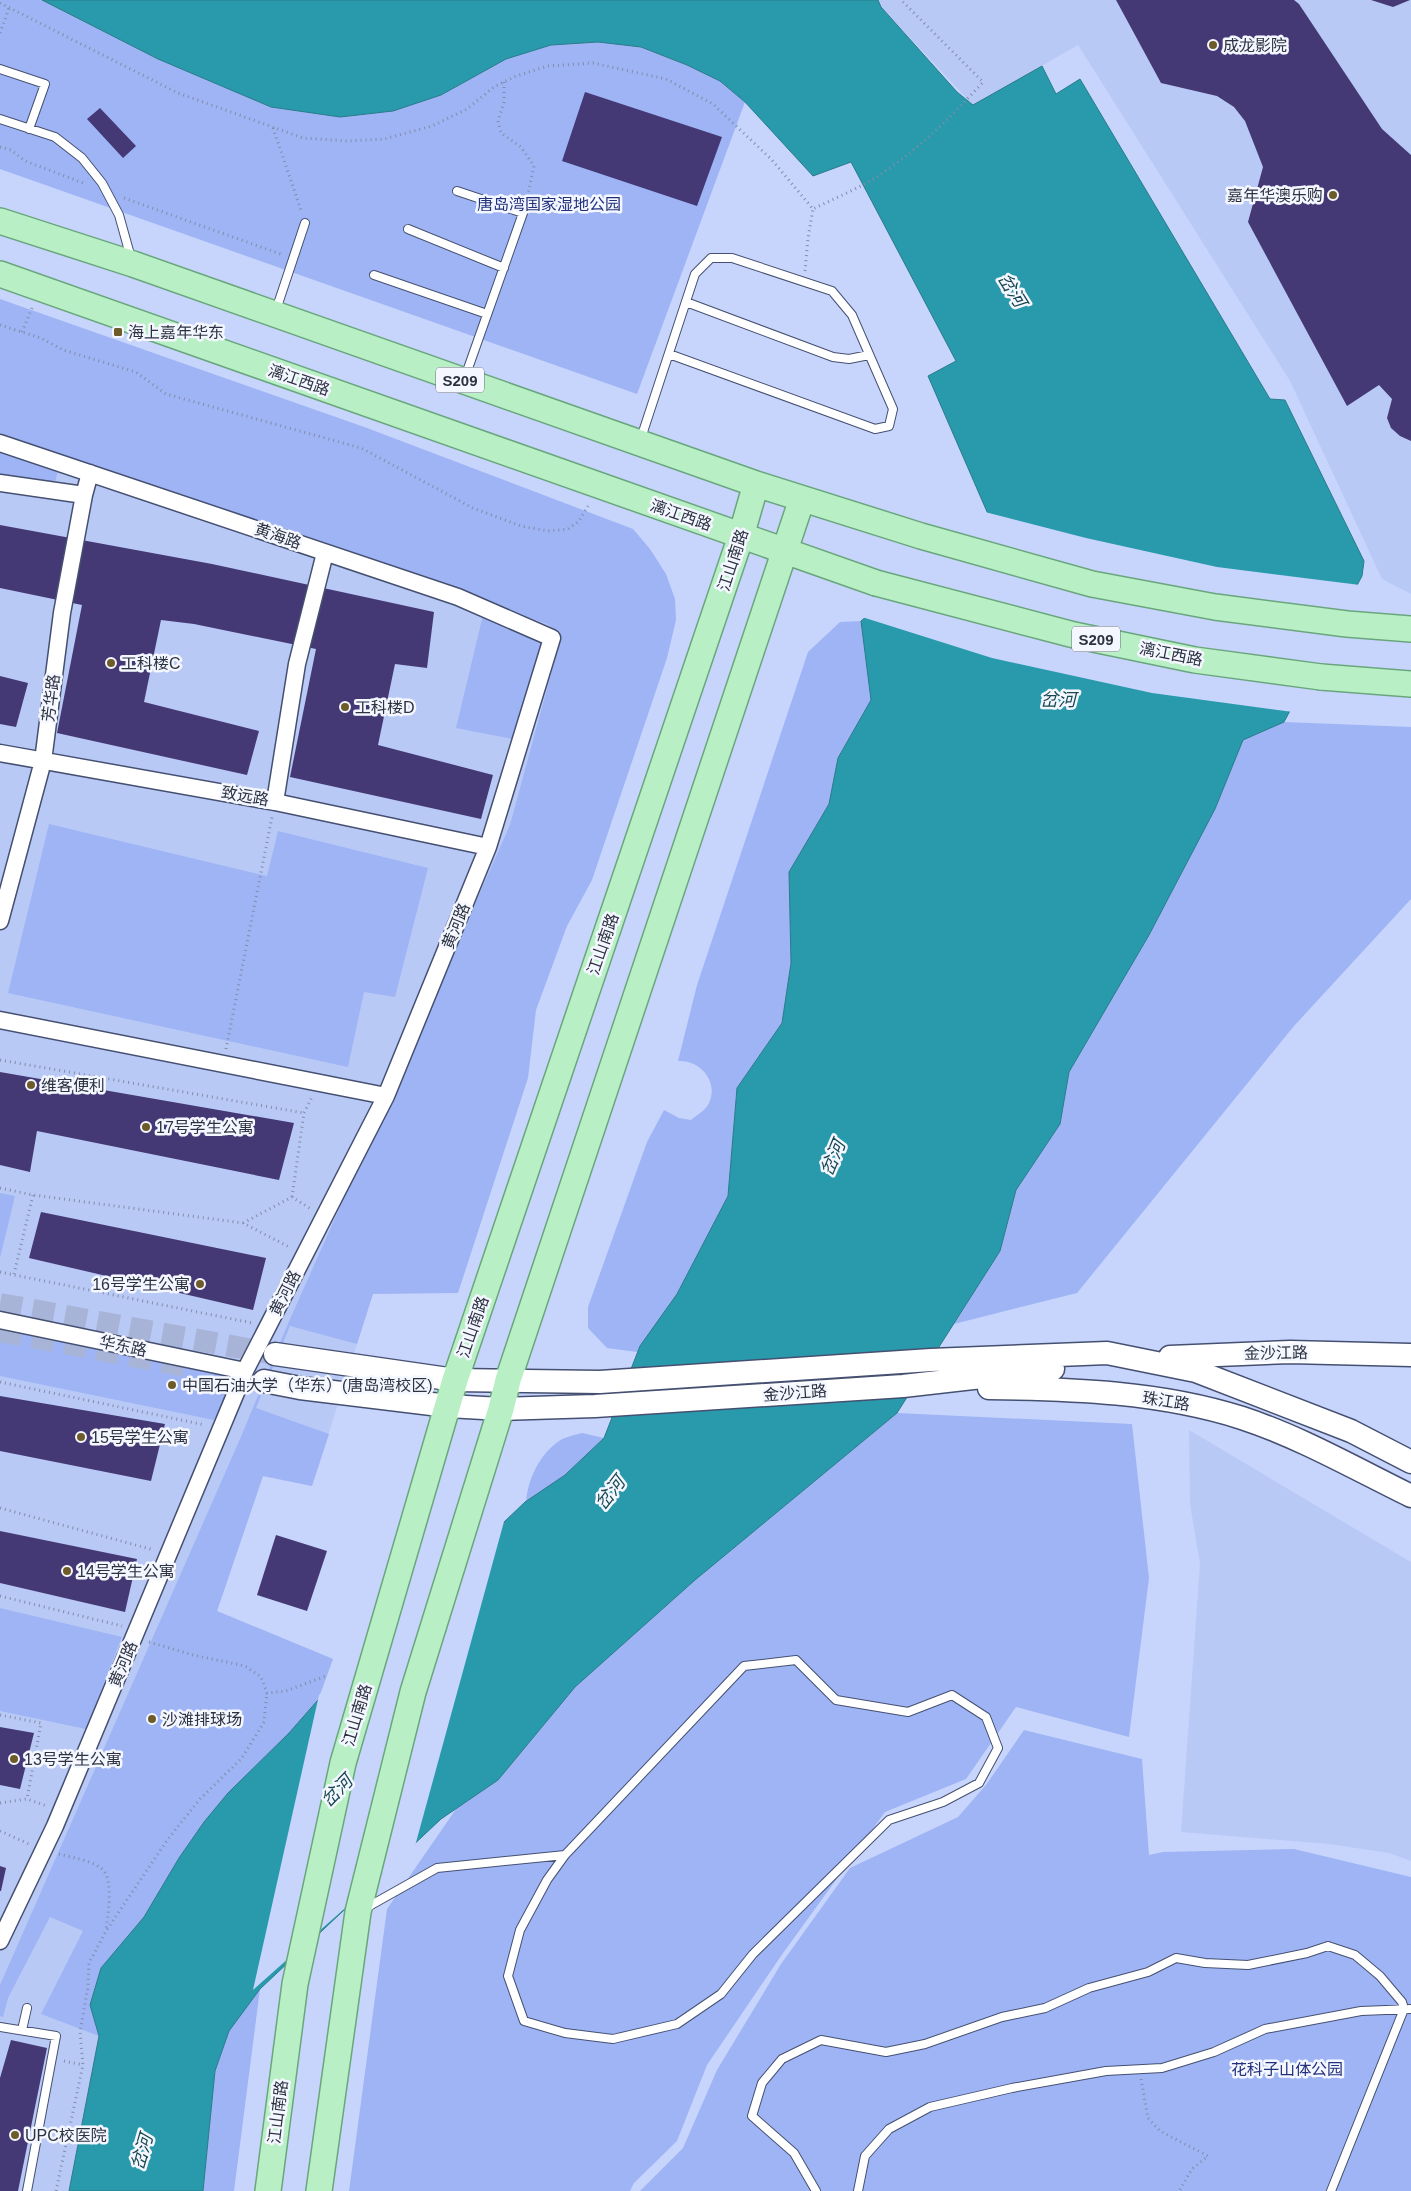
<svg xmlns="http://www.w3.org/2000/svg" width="1411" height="2191" font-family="Arial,'Noto Sans SC',sans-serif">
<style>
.built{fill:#b9c9f6}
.green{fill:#9eb4f5}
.water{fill:#289aab;stroke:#2a7b8b}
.pier{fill:#c7d5fd}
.building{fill:#443975}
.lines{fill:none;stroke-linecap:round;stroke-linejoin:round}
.secondary-tunnel{stroke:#a8b4d7;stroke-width:22;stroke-dasharray:22 11;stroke-linecap:butt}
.lane-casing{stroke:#455071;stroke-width:10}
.street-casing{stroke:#455071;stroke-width:19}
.secondary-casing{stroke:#455071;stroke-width:25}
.primary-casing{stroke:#69a67d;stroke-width:28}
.path{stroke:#828ca9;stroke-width:3;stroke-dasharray:1 4;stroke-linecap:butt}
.lane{stroke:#fff;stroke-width:8}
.street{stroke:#fff;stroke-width:16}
.secondary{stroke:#fff;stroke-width:22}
.primary{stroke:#b9efc5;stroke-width:25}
.primary-bridge-casing{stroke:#69a67d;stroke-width:28;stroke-linecap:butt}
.primary-bridge{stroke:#b9efc5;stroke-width:25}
.poi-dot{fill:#6d5b29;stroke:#f4f7ff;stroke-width:2}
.labels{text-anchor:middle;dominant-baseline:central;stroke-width:5;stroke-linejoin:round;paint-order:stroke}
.shield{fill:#f4f7ff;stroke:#696d7a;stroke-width:1}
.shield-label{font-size:15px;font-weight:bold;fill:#2d3241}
.poi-label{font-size:16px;fill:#2d3241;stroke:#f4f7ff;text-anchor:start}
.park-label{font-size:16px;fill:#21307c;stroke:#f4f7ff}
.street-label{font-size:16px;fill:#2d3241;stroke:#f4f7ff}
.water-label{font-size:18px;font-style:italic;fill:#194850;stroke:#f4f7ff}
</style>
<rect width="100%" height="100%" fill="#c7d5fd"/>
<path class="built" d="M878,0H1411V594L1382,579L1290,381L1078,45L973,105L881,7Z
M0,405L589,612L312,1486L263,1476L217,1611L333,1659L318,1700L99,2036L69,2191H0Z
M1189,1430L1411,1562V1861L1389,1853L1329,1844L1181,1832L1200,1564L1190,1504Z"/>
<path class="green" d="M0,0H42L158,59L271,107L340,117L441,95L506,59L551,45L598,42L641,47L687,65L720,81L745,102L637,394L0,169Z
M0,299L367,428L633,529L650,549L666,574L675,599L676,620L667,658L592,880L567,926L536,1010L528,1078L458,1293L373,1294L357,1344L290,1326L256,1408L329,1434L312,1486L263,1476L217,1611L333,1659L318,1700L289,1733L228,1793L204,1822L179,1858L144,1917L101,1968L90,2005L99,2036L41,2014L83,1931L50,1917L8,1998L3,2017L0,2016V1985L240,1439L287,1326L510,825L560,641V633L547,624L0,438Z
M0,452L58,471L53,489L0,476Z
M483,615L545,641L512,739L456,728Z
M861,621L871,700L838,758L829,804L789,872L791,963L782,1023L737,1088L728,1196L677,1294L637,1352L607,1348L588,1328V1307L647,1142L664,1110L679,1118L691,1120C697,1115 706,1110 709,1103C719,1081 700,1060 678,1061L697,985L808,652L840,622Z
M1284,722L1411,727V899L1294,1026L1077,1293L954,1324L1000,1251L1016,1190L1060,1124L1069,1072L1149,935L1215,809L1243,740Z
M49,824L267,876L278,831L428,868L395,997L364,992L348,1067L8,993Z
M0,1193L15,1196L0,1258Z
M0,1329L234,1378L214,1420L0,1376Z
M897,1413L1132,1424L1149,1578L1129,1737L1016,1707L966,1779L885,1812L781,1956L707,2065L677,2141L634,2183L630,2191H349L387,1909L456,1809L498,1780L575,1687L695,1580Z
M582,1433L604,1438L565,1475L526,1502C528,1479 539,1455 559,1441C565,1437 575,1435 582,1433Z
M0,1608L122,1637L86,1729L0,1711Z
M1024,1730L1142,1759L1149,1855L1163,1852L1294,1849L1411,1877V2191H640L683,2148L717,2070L781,1964L850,1868L958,1817L986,1785Z
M260,1989L234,2191H203L215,2071L229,2031Z"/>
<path class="water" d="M42,0H878L881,7L957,92L973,105L1042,66L1056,94L1080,79L1270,399L1285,400L1364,561L1362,576L1284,722L1243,740L1215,809L1149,935L1069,1072L1060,1124L1016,1190L1000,1251L897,1413L695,1580L575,1687L498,1780L441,1819L260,1989L229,2031L215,2071L203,2191H69L99,2036L90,2005L101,1968L144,1917L179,1858L204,1822L228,1793L289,1733L318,1700L525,1502L565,1475L604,1438L640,1346L677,1294L728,1196L737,1088L782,1023L791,963L789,872L829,804L838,758L871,700L861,621L988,514L928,376L956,361L851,162L813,176L745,102L720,81L687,65L641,47L598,42L551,45L506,59L441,95L393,111L340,117L271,107L158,59Z"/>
<path class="pier" d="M985,512L1086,538L1217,567L1360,585L1293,712L1152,693L992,658L862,617L985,514Z
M505,1518L415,1846L253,1990L319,1695Z"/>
<path class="building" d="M1116,0H1294L1299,4L1382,129L1411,155V441L1400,436L1391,428L1387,418L1392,399L1379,385L1347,406L1248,222L1263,167L1245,121L1234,107L1217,96L1161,83Z
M1371,0H1410L1393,7Z
M585,92L722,137L697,206L562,161Z
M100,108L136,146L123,158L87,119Z
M0,525L212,564L434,612L427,668L395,664L378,745L493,775L481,819L290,777L316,649L194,624L161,620L144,702L259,731L247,775L57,733L82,605L0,588Z
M0,676L28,683L16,727L0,724Z
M0,1072L294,1123L279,1180L37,1131L30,1172L0,1165Z
M41,1212L266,1258L253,1310L29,1258Z
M0,1396L165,1424L151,1481L0,1451Z
M0,1531L137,1559L125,1612L0,1583Z
M276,1535L327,1551L307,1611L257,1595Z
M0,1727L34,1733L20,1789L0,1785Z
M0,1866L6,1868L1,1891H0Z
M11,2040L47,2048L18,2191H0V2078Z"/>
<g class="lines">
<path class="secondary-tunnel" d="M0,1304L275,1354
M0,1331L191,1367"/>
<defs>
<path id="lane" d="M0,69L45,84L29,129
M0,119L55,137L82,158L102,183L119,215L131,258
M457,191L523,213L465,377
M408,229L504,268
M374,275L487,314
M686,302L833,357L849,359L869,355
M276,310L305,223
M640,441L695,274L711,258H732L832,291L852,315L893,409L889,426L875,429L669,354
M364,1909L437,1868L565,1855L744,1666L796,1660L836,1700L908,1712L952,1695L986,1717L998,1748L979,1783L943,1802L889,1820L753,1954L721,1994L677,2024L613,2039L565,2033L524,2021L508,1976L520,1930L547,1880L565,1855
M0,2027L56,2036L27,2191
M22,2030L27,2008
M816,2191L794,2153L752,2116L762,2083L782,2059L821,2040L886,2052L925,2044L1002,2017L1045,2008L1089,1988L1148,1972L1176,1958L1205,1963L1248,1965L1307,1953L1328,1946L1355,1955L1380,1976L1402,2002L1404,2009L1331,2191
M858,2191L865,2156L889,2129L930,2107L1012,2088L1106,2071L1162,2068L1214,2052L1265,2029L1361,2011L1411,2009"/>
<path id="street" d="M0,443L458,597L552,638L488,847L386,1096L245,1371L55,1826L0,1941
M0,483L84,495
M0,753L275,802L488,847
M275,802L297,664L325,553
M0,921L43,761L62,613L84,495L90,473
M0,1020L386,1096
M0,1320L245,1371"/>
<path id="secondary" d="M275,1354L455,1380L600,1382L931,1360L1107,1353L1196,1371L1351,1431L1411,1462
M1170,1357L1290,1352L1411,1355
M264,1381L300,1388L448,1406L501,1409L595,1406L903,1386L1053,1369
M989,1388C1073,1389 1161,1392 1242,1418C1300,1437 1356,1469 1411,1496"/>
<path id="primary" d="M0,221L133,264L756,484L921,536L1092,584L1215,607L1347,624L1411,629
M0,274L876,583
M1321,677L1411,684
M268,2191L295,1984L343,1763L455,1380L741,536L756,484
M319,2191L358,1912L413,1692L501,1409L508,1380L802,499"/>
</defs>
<use href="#lane" class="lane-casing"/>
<use href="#street" class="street-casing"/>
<use href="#secondary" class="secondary-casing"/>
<use href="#primary" class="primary-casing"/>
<path class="path" d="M0,3L178,93L303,138L347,141L384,139L432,126L467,109L494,87L516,76L548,66L593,63L666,79L713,104L772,160L813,209C837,197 863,187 884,172C922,146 953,115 983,82L901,0
M0,33L9,8
M504,82V102L498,121L501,133L521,147L534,166L526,203
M273,128L302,213
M0,147L11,150L25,161L86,184
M124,198L283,255
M805,271L808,238L813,209
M0,325L41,338L63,350L136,372L166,394L361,448L473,508L521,526L548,531L568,529L579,521L588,506
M22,332L32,308
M226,1049L272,817
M0,1060L304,1113
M0,1188L33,1195L243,1223L291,1248
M292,1197L304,1113L312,1097
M243,1223L292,1197L311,1209
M0,1272L252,1323
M14,1274L33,1195
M0,1382L205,1425
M0,1508L154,1550
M0,1596L122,1626
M149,1642L193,1655L245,1666L261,1677L267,1693L286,1691L326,1676
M0,1715L41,1723L27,1799
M0,1803L27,1799L47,1806
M0,1831L29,1844
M59,1854C73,1858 91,1860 102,1869C114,1879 108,1915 106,1929
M64,2061L83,2065
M1141,2079L1148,2118L1160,2131L1208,2156L1192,2169L1179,2191
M56,2191L83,2065L80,2032L88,1987L89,1963L106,1931L168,1839L200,1799L242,1758L264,1722L267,1693"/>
<use href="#lane" class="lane"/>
<use href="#street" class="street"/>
<use href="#secondary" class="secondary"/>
<use href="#primary" class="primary"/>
<defs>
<path id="primary-bridge" d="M876,583L1074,635L1195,660L1321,677"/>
</defs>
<use href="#primary-bridge" class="primary-bridge-casing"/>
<use href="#primary-bridge" class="primary-bridge"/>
</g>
<g class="poi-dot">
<circle cx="1213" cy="45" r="5"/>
<circle cx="1333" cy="195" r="5"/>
<rect x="113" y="327" width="10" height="10" rx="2.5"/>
<circle cx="111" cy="663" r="5"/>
<circle cx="345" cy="707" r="5"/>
<circle cx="31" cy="1085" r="5"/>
<circle cx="146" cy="1127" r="5"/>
<circle cx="200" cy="1284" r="5"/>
<circle cx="172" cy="1385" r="5"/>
<circle cx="81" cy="1437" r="5"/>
<circle cx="67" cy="1571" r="5"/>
<circle cx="152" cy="1719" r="5"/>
<circle cx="14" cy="1759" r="5"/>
<circle cx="15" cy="2135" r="5"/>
</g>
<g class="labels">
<g class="shield">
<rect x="436" y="367.5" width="48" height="25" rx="4"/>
<rect x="1072" y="626.5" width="48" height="25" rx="4"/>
</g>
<g class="shield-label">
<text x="460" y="380">S209</text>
<text x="1096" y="639">S209</text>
</g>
<g class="poi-label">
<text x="1223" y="45">成龙影院</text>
<text x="1323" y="195" text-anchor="end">嘉年华澳乐购</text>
<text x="128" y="332">海上嘉年华东</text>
<text x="121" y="663">工科楼C</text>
<text x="355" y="707">工科楼D</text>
<text x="41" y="1085">维客便利</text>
<text x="156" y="1127">17号学生公寓</text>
<text x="190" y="1284" text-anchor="end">16号学生公寓</text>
<text x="182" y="1385">中国石油大学（华东）(唐岛湾校区)</text>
<text x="91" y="1437">15号学生公寓</text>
<text x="77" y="1571">14号学生公寓</text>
<text x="162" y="1719">沙滩排球场</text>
<text x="24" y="1759">13号学生公寓</text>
<text x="25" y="2135">UPC校医院</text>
</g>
<g class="park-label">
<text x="549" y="204">唐岛湾国家湿地公园</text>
<text x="1287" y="2069">花科子山体公园</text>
</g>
<g class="street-label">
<text transform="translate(299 380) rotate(19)">漓江西路</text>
<text transform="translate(681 515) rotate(19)">漓江西路</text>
<text transform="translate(278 536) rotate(19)">黄海路</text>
<text transform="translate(733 560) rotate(-72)">江山南路</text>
<text transform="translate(1171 654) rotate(11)">漓江西路</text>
<text transform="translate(51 698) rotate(-83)">芳华路</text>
<text transform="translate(245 796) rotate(10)">致远路</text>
<text transform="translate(456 926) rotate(-68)">黄河路</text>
<text transform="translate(603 944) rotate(-71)">江山南路</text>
<text transform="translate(285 1293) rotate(-63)">黄河路</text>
<text transform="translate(473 1327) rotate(-71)">江山南路</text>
<text transform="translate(123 1346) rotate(12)">华东路</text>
<text transform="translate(1276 1353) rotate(-1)">金沙江路</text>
<text transform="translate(795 1393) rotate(-4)">金沙江路</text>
<text transform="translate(1166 1401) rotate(9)">珠江路</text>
<text transform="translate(123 1664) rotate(-67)">黄河路</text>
<text transform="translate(357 1715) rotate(-73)">江山南路</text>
<text transform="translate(278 2112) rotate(-83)">江山南路</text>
</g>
<g class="water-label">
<text transform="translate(1012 290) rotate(58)">岔河</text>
<text x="1058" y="700">岔河</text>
<text transform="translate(833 1158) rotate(-67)">岔河</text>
<text transform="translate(610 1493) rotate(-52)">岔河</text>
<text transform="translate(337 1791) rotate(-46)">岔河</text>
<text transform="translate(142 2152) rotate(-74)">岔河</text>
</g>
</g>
</svg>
